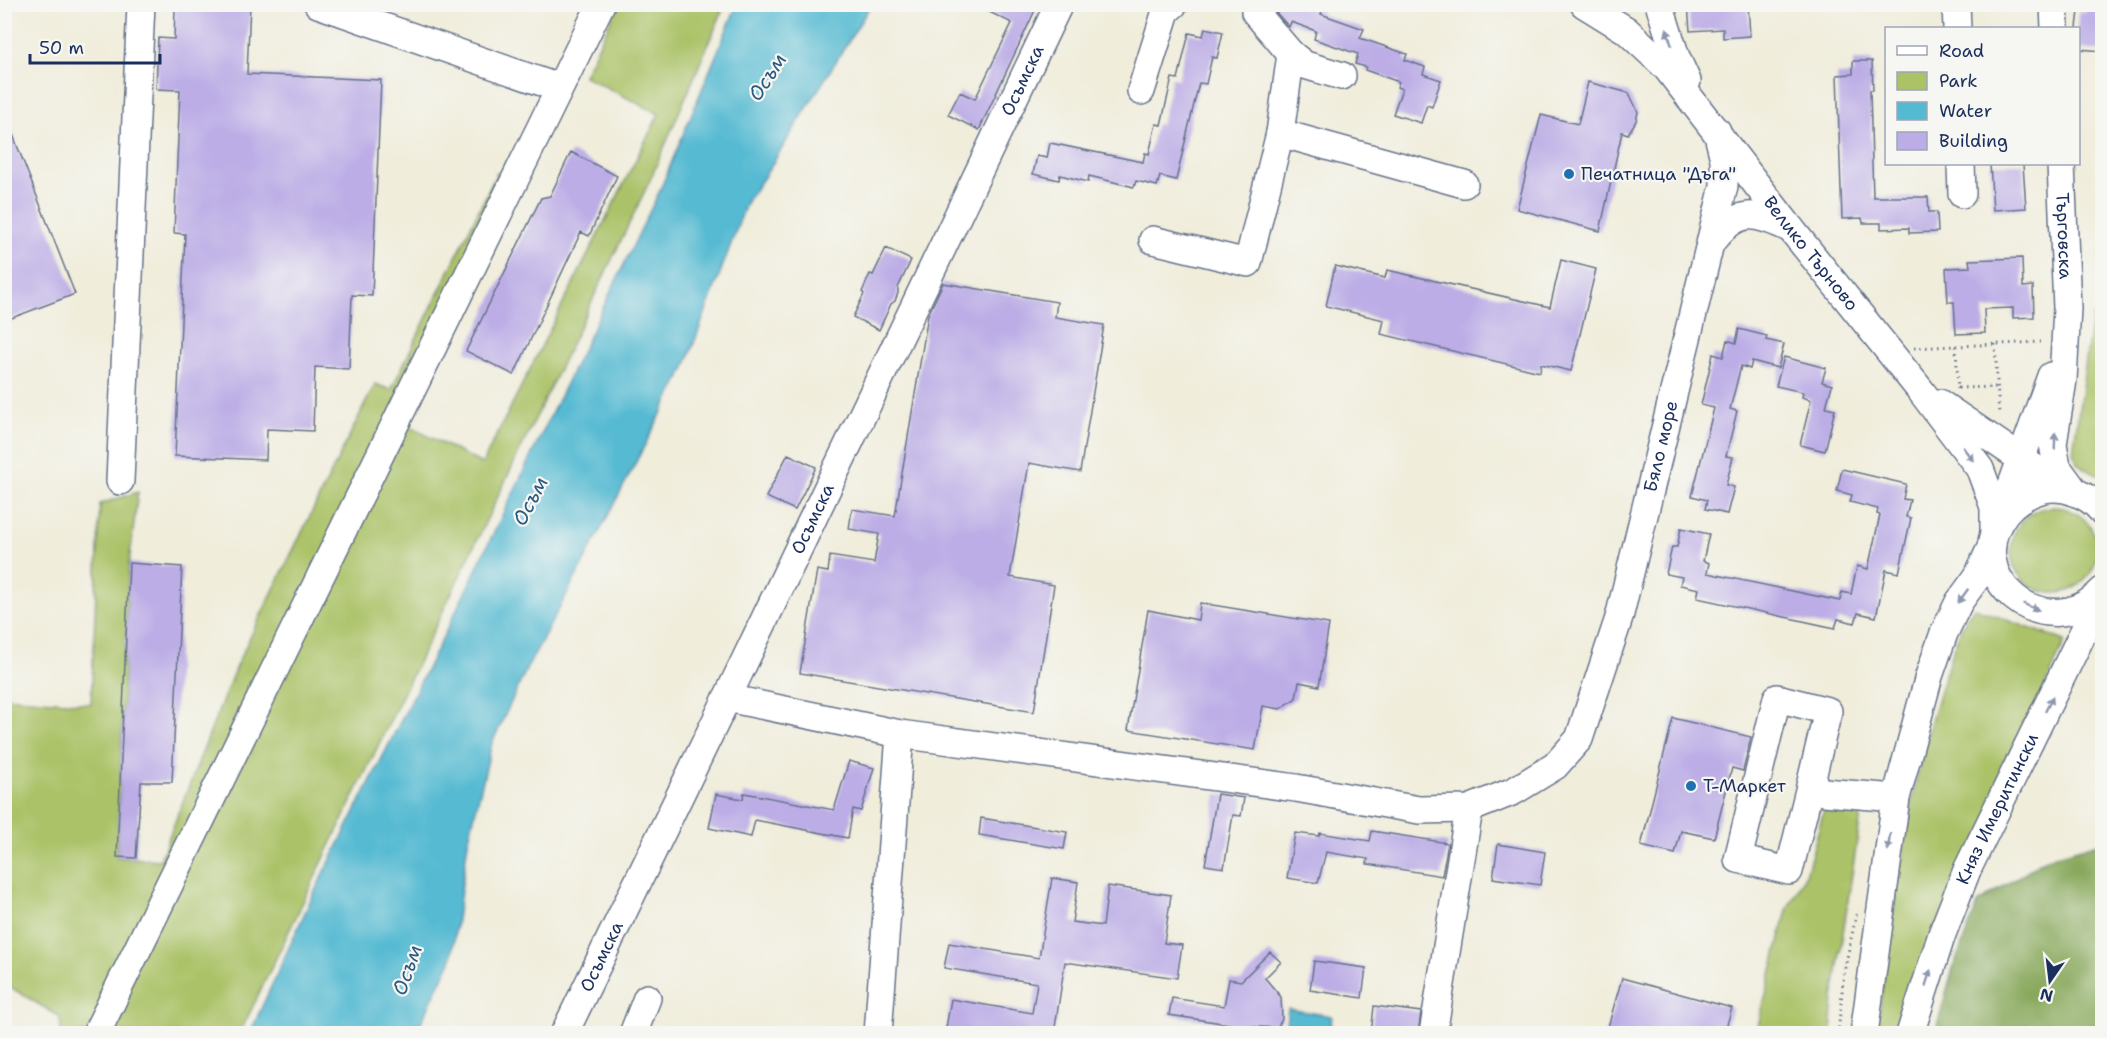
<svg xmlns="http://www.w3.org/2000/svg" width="2107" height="1038" font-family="'Shantell Sans',sans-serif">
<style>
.green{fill:#abc267;stroke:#637862;stroke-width:1.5}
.forest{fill:#88a85c;stroke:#526c5d;stroke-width:1.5}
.water{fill:#54bad2;stroke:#387498;stroke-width:1.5}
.building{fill:#bcade6}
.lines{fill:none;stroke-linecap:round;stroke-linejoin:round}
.minor-casing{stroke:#66728a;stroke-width:30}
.path{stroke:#66728a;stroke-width:3;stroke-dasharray:1.5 4.5;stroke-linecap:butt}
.minor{stroke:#fff;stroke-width:27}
.oneway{fill:#8d97ae}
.poi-dot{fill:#1f6fb2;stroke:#f6f6f2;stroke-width:2}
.labels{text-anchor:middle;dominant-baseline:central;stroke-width:4.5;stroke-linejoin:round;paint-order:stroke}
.street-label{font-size:18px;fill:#1b2f5e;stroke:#f6f6f2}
.poi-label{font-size:18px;fill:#1b2f5e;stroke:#f6f6f2;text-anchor:start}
.water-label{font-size:20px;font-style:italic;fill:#2c5981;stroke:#f6f6f2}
</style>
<rect width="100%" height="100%" fill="#f6f6f2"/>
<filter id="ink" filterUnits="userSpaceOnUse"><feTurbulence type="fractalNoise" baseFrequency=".0167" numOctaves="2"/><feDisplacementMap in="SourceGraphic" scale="12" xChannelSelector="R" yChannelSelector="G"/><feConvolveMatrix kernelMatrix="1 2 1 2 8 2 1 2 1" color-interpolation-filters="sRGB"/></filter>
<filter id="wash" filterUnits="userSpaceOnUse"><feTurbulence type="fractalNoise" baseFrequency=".008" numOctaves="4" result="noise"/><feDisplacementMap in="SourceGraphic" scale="24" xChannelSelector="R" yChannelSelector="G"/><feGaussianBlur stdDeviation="1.35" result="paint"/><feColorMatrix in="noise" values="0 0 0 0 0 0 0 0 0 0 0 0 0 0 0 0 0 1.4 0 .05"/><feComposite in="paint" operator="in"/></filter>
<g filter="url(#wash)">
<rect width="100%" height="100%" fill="#f0eddb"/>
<path class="green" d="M618,5H725L651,178L240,1033H61L60,1017L5,984V697L91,704L100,504L138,492L129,563L117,857L160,860L237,664L375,384L391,390L497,173L514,182L397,420L482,464L659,114L584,76Z
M2092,317H2102V476C2087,472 2079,468 2073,452Z
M2011 550a43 43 0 1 1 86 0a43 43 0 1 1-86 0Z
M1974,608L2065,641L1898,1033L1876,1034C1894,910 1907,785 1948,666C1954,649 1962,619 1974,608Z
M1825,806L1862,808L1835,985L1831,1033L1756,1034L1787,910L1807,872Z"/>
<path class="forest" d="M2102,842V1033H1935L1953,968L1978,903L2047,858Z"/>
<path class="water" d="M737,5H871L766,174L747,201L684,370L576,577L527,668L492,743L468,842L451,961L416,1033H250L312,897L448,627L660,190Z
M1288,1009L1332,1016L1330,1030L1286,1023Z"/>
<g id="blocks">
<path class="building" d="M186,4H250L247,74L381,80L372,296L352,295L349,369L315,367L313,431L267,429L266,460L175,456L185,234L174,233L180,90L156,89L158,38L174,39L175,8L186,9Z
M973,4H1038L979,130L948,115L960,92L975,99L1012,23Z
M1272,4H1324L1321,14L1364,29L1360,38L1407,54L1405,60L1425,67L1423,74L1441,80L1432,107L1427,105L1421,123L1393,114L1402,89L1397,87L1399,82L1365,70L1366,67L1355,64L1358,54L1314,39L1316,31L1291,22L1289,27L1272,8Z
M1688,4H1748L1750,36L1723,38V29L1690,31Z
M2086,4H2103V51L2079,49L2077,28L2079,11L2085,12Z
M1205,28L1223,32L1217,58L1212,57L1206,84L1199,83L1176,180L1160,176L1157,186L1136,181L1134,187L1089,176L1088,182L1060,175L1059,180L1033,174L1037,156L1047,158L1050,143L1143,162L1145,153L1149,154L1156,124L1161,125L1172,78L1178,79L1189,33L1203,36Z
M1853,61H1872L1873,90H1870L1873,197H1928L1929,212H1937L1938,232L1909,233V228L1881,229V223H1863L1862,218L1842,219L1837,75L1853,74Z
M1588,82L1629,93L1638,112L1636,121L1628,134L1622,132L1600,231L1517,209L1541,115L1578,124Z
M4,112L75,294L4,321Z
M571,152L617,176L589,236L581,232L514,375L466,351L541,198L550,196Z
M1990,164H2023L2026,208L1993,210Z
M886,248L911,260L898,288V293L895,301L891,304L879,330L853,317L864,294L862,292L870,274L873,275Z
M2022,258L2023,287L2033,286L2034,317L2013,318V308L1984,309L1985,333L1956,334L1954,302H1948L1946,268L1970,267L1969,260Z
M1561,260L1596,269L1571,371L1541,364L1540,372L1381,334L1384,320L1326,306L1335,266L1385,278L1387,270L1550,307Z
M943,283L1057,302L1055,317L1104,325L1080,472L1029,463L1010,577L1054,585L1034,712L800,673L817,570L828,572L830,556L874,563L879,534L849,529L852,509L895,516L928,315Z
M1739,329L1767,336L1766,340L1784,344L1778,368L1752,361L1750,369L1741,366L1730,409L1737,411L1726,456L1733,457L1726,485L1734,487L1727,514L1705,509L1707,500L1692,496L1714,408L1701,405L1713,354L1723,357L1727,340L1736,343Z
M1784,357L1826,368L1822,382L1832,385L1826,407L1835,409L1825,451L1800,445L1811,400L1802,397L1803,392L1776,386Z
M788,454L816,467L795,510L766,497Z
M1842,469L1906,484L1903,499L1910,500L1906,517L1911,518L1899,573L1886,570L1876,617L1858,613L1855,623L1838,619L1835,628L1697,598L1699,589L1680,585L1682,577L1666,574L1672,547H1677L1681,528L1709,534L1703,561L1709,563L1707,573L1840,601L1842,592L1851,594L1857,566L1868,569L1880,515L1877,514L1878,509L1850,502L1852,495L1837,491Z
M129,563L182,567L172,782H141L136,858L117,857Z
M1200,603L1329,624L1319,686L1299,682L1296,698L1280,709L1263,706L1255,750L1128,730L1148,610L1198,620Z
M1673,718L1751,737L1743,771L1732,768L1714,838L1681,831L1675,854L1641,846Z
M849,761L874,768L861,811L853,809L848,838L755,820L751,837L709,828L716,794L743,799L744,793L834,810Z
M1217,794L1244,798L1241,816L1233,815L1224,868L1205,865Z
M981,818L1067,832L1064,849L979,835Z
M1372,831L1448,843L1442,876L1367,864L1368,859L1326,852L1318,883L1287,878L1295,833L1319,836L1320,833L1370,841Z
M1498,844L1545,852L1540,885L1493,878Z
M1052,878L1078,882L1072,922L1103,926L1108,886L1171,895L1164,943L1182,945L1177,978L1065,962L1054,1034H945L951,999L1032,1013L1037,983L944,968L949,943L1039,958Z
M1270,952L1281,962L1265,978L1281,997L1282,1019L1277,1028L1242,1026L1169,1015L1172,998L1224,1006L1229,979L1241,981Z
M1314,961L1366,968L1362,998L1310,990Z
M1622,978L1732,1008L1724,1034H1606Z
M1374,1006L1421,1012L1418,1034H1371Z"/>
</g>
</g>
<g filter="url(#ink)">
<use href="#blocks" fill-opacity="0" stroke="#66728a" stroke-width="1.5"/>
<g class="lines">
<defs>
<g id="minor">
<path d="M318,4L559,88"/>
<path d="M1257,4L1255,12L1291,54L1305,65L1342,76"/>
<path id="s1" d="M1584,4L1626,30L1666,67L1791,229L1921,391L1980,469L1994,507V532"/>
<path d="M1659,4L1676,57L1687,81"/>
<path d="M1956,4L1957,28"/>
<path d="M2054,4L2055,28"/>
<path d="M1141,91L1166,11L1174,4"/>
<path d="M1280,133L1291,54"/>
<path d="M1961,164L1962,194"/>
<path id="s2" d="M2061,164L2067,308L2063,380L2053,444L2057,467L2076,493"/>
<path d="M1153,240L1248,263L1280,133L1464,184"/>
<path d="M1712,241C1739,207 1755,212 1791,229"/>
<path d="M1939,403L2036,469"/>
<path d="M120,481L141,4"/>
<path d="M2102,511C2089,495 2065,485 2044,489C2029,493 2016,500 2006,512C1956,575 2046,650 2102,591"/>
<path d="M2001,515L2051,376"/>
<path id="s3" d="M727,698L900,734L1296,788L1419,810L1469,809L1514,791L1555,766L1579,739L1619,618L1724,186V159L1717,131"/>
<path d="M1810,786L1789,871L1738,859L1777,698L1828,711L1810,786L1824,792L1896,798"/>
<path d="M96,1034L601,4"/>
<path id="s4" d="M564,1034L727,698L1059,4"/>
<path d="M633,1034L647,998"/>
<path d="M878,1034L900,734"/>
<path d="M1433,1034L1469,809"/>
<path d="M1864,1034L1896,798L1929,676L1944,633L1959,602L1978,576L1992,545"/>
<path id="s5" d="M1910,1034L1942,934L1967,870L2102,594"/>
</g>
</defs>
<use href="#minor" class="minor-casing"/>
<path class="path" d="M1995,344L1999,415
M1956,346L1958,389
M1914,348L2041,342
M1958,388L1997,387
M1838,1034L1844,972L1857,911"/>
<use href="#minor" class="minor"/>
</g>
<defs><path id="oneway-solid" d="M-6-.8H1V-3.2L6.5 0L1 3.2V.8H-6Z" transform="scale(1.5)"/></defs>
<g class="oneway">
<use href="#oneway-solid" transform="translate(1669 37) rotate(-108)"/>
<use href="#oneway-solid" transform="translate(2055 441) rotate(-88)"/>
<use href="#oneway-solid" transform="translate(1968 454) rotate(53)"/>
<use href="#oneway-solid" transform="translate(1963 596) rotate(126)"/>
<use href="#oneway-solid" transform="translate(2031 607) rotate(23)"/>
<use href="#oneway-solid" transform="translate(2049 704) rotate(-64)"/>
<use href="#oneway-solid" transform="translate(1889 842) rotate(98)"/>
<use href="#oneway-solid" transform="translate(1928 978) rotate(-72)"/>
</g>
</g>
<g class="poi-dot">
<circle cx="1569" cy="174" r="6"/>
<circle cx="1691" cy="786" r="6"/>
</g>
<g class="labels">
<g class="street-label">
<text stroke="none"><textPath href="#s4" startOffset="1058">Осъмска</textPath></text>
<text stroke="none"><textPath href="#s2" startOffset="72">Търговска</textPath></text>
<text stroke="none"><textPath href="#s1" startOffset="340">Велико Търново</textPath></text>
<text stroke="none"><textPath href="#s3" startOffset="1188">Бяло море</textPath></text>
<text stroke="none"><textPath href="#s4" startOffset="572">Осъмска</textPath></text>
<text stroke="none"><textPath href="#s5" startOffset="242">Княз Имеритински</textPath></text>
<text stroke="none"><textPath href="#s4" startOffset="86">Осъмска</textPath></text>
</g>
<g class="poi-label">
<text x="1581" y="174">Печатница "Дъга"</text>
<text x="1703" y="786">Т-Маркет</text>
</g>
<g class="water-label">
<text transform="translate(767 77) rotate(-57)">Осъм</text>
<text transform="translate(530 501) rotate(-62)">Осъм</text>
<text transform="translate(407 970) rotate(-70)">Осъм</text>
</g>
</g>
<rect width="2107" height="1038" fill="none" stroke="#f6f6f2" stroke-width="24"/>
<rect x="1885" y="27" width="195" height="138" fill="#f6f6f2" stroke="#9ea6b7" stroke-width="1.5"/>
<rect x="1897" y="46" width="30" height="9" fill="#ffffff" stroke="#9ea6b7" stroke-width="1.5"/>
<text x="1939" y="57" font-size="18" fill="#1b2f5e">Road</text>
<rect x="1897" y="72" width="30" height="18" fill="#abc267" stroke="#9ea6b7" stroke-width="1.5"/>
<text x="1939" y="87" font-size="18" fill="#1b2f5e">Park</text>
<rect x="1897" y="102" width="30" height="18" fill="#54bad2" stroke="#9ea6b7" stroke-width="1.5"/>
<text x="1939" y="117" font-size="18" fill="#1b2f5e">Water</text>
<rect x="1897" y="132" width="30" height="18" fill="#bcade6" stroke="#9ea6b7" stroke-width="1.5"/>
<text x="1939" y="147" font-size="18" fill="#1b2f5e">Building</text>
<g transform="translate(2050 981) rotate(194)" stroke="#f6f6f2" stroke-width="4.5" paint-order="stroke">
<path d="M0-4.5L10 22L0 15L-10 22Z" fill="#1b2f5e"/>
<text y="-9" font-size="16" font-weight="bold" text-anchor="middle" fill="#1b2f5e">N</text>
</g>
<path d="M30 54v9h130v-9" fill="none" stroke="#1b2f5e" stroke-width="3"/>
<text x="39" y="54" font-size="18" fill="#1b2f5e" stroke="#f6f6f2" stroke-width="4.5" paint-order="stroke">50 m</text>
</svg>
